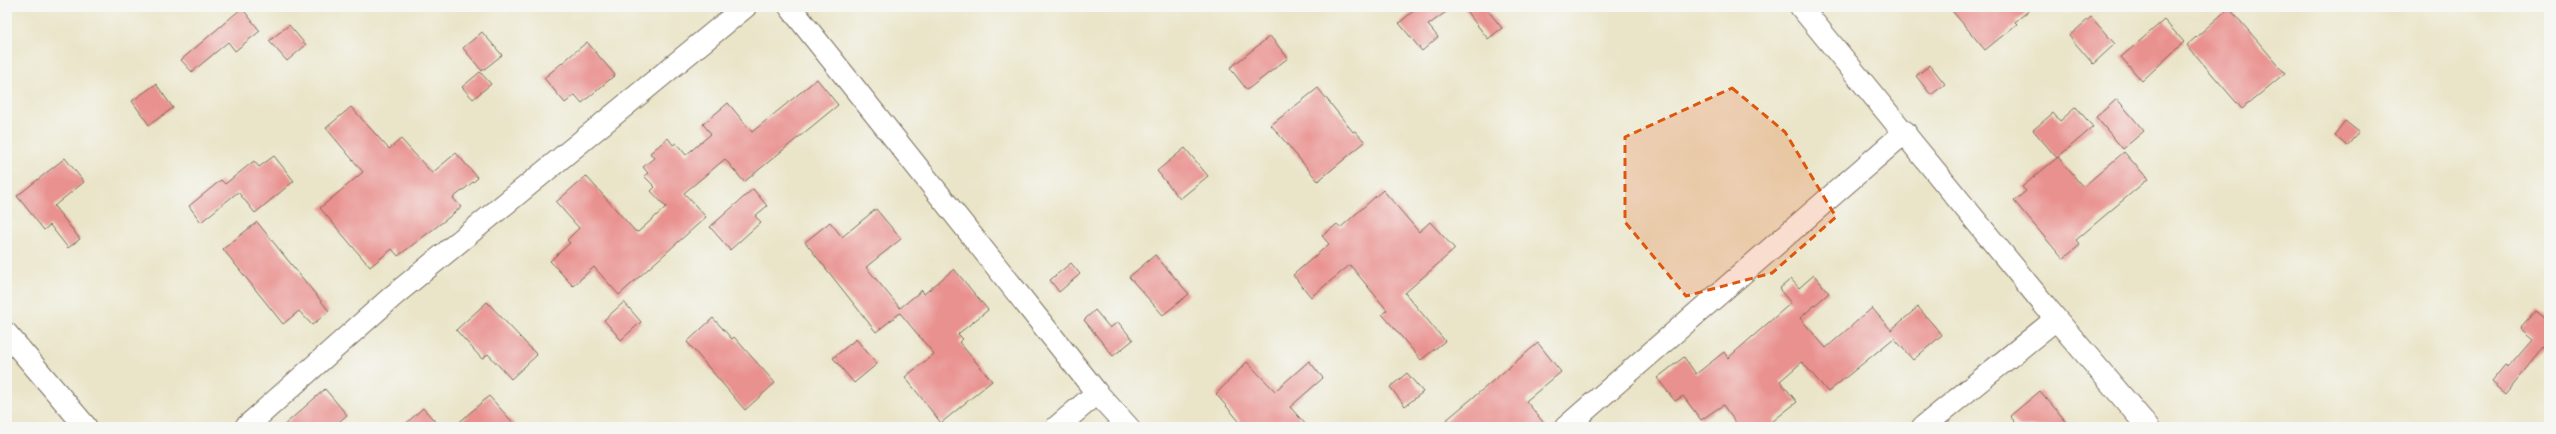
<svg xmlns="http://www.w3.org/2000/svg" width="2556" height="434" font-family="Alegreya,serif">
<style>
.building{fill:#e9918f}
.lines{fill:none;stroke-linecap:round;stroke-linejoin:round}
.minor-casing{stroke:#786b5a;stroke-width:24}
.minor{stroke:#fff;stroke-width:22}
.marked{fill:#df570d;fill-opacity:0.2;stroke:#df570d;stroke-width:3;stroke-dasharray:8 5;stroke-linejoin:round}
</style>
<rect width="100%" height="100%" fill="#f6f6f2"/>
<filter id="ink" filterUnits="userSpaceOnUse"><feTurbulence type="fractalNoise" baseFrequency=".025" numOctaves="2"/><feDisplacementMap in="SourceGraphic" scale="8" xChannelSelector="R" yChannelSelector="G"/><feConvolveMatrix kernelMatrix="1 2 1 2 8 2 1 2 1" color-interpolation-filters="sRGB"/></filter>
<filter id="wash" filterUnits="userSpaceOnUse"><feTurbulence type="fractalNoise" baseFrequency=".012" numOctaves="4" result="noise"/><feDisplacementMap in="SourceGraphic" scale="16" xChannelSelector="R" yChannelSelector="G"/><feGaussianBlur stdDeviation="0.9" result="paint"/><feColorMatrix in="noise" values="0 0 0 0 0 0 0 0 0 0 0 0 0 0 0 0 0 1.4 0 .05"/><feComposite in="paint" operator="in"/></filter>
<g filter="url(#wash)">
<rect width="100%" height="100%" fill="#eae5c9"/>
<g id="blocks">
<path class="building" d="M1418,7H1453L1428,25L1438,37L1422,51L1399,23Z
M1463,7H1485L1502,28L1488,39Z
M1949,7H2033L2015,22L2017,24L1985,50Z
M242,8L260,31L235,51L228,42L192,72L181,60Z
M2229,8L2285,73L2242,109L2187,45Z
M2091,17L2115,44L2093,64L2069,36Z
M2164,20L2184,42L2142,81L2121,57Z
M289,25L306,45L287,61L269,41Z
M482,32L502,55L482,71L463,48Z
M1270,36L1288,58L1247,90L1230,68Z
M587,42L615,75L582,103L575,95L565,103L544,78Z
M1930,65L1945,84L1931,95L1916,76Z
M480,72L491,84L473,99L462,87Z
M817,79L838,105L744,182L725,159L684,193L706,217L619,295L594,267L573,286L550,261L570,243L567,240L579,228L556,202L586,176L635,231L638,232L666,207L651,191L655,187L644,176L648,173L643,167L654,158L650,153L668,138L673,145L676,143L686,155L711,134L703,124L728,103L752,132Z
M156,84L173,108L149,125L132,101Z
M1318,88L1353,132L1355,131L1365,142L1318,181L1271,125Z
M2117,99L2144,131L2123,149L2096,117Z
M351,107L389,149L401,139L432,173L456,153L478,178L453,198L461,207L448,218L398,256L392,249L370,267L320,208L363,172L326,128Z
M2076,107L2093,127L2057,158L2033,130L2053,113L2060,121Z
M2345,121L2359,132L2347,146L2334,135Z
M1185,148L1208,176L1180,199L1157,171Z
M2124,152L2148,179L2076,240L2080,245L2063,259L2014,201L2026,191L2022,187L2058,157L2083,187Z
M274,156L294,181L255,213L238,192L201,222L189,206L221,180L225,184L254,161L259,167Z
M65,158L84,182L54,206L80,239L68,248L50,225L44,230L17,196Z
M753,189L767,206L755,216L761,222L730,250L710,227Z
M1383,190L1419,232L1430,222L1455,249L1405,293L1445,341L1421,360L1382,314L1387,310L1350,265L1311,297L1293,275L1329,244L1322,236L1337,224L1340,228Z
M876,209L901,239L866,267L900,308L922,290L924,294L954,269L988,310L958,334L963,339L959,342L992,381L941,423L905,377L934,354L900,313L876,332L805,242L830,222L842,237Z
M257,222L329,311L312,325L299,311L283,324L223,249Z
M1155,255L1189,294L1163,315L1129,277Z
M1071,263L1080,274L1059,292L1050,280Z
M1814,275L1829,293L1800,318L1826,348L1872,308L1891,330L1918,307L1942,335L1913,360L1894,338L1828,392L1802,362L1780,381L1797,402L1773,421L1778,427H1739L1723,405L1701,420L1683,396L1675,401L1657,378L1684,357L1696,374L1724,352L1728,358L1791,303L1779,289L1791,279L1799,288Z
M487,302L537,355L511,379L488,354L482,359L456,330Z
M624,302L641,322L621,340L604,320Z
M1095,310L1110,328L1118,322L1133,340L1113,356L1084,320Z
M2536,311L2547,320L2549,318V353L2543,348L2505,394L2491,382L2505,365L2508,367L2532,339L2520,329Z
M713,318L732,339L734,337L775,383L745,410L687,342Z
M856,339L877,364L854,383L833,358Z
M1538,343L1561,372L1526,401L1547,427H1438Z
M1309,361L1323,378L1290,407L1308,427H1244L1216,394L1247,362L1275,391Z
M1407,373L1423,392L1405,406L1390,387Z
M325,389L347,415L333,427H282Z
M2040,391L2071,427H2019L2010,416Z
M489,396L517,427H454Z
M423,408L440,427H402Z"/>
</g>
</g>
<g filter="url(#ink)">
<use href="#blocks" fill-opacity="0" stroke="#786b5a" stroke-width="1"/>
<g class="lines">
<defs>
<path id="minor" d="M790,7L1097,393L1128,427
M1801,7L2056,319L2148,427
M7,334L86,427
M246,427L393,296L745,7
M1057,427L1097,393
M1566,427L1905,132
M1923,427L2056,319"/>
</defs>
<use href="#minor" class="minor-casing"/>
<use href="#minor" class="minor"/>
</g>
</g>
<path class="marked" d="M1732,88L1785,132L1836,217L1772,273L1686,296L1625,222V137Z"/>
<rect width="2556" height="434" fill="none" stroke="#f6f6f2" stroke-width="24"/>
</svg>
